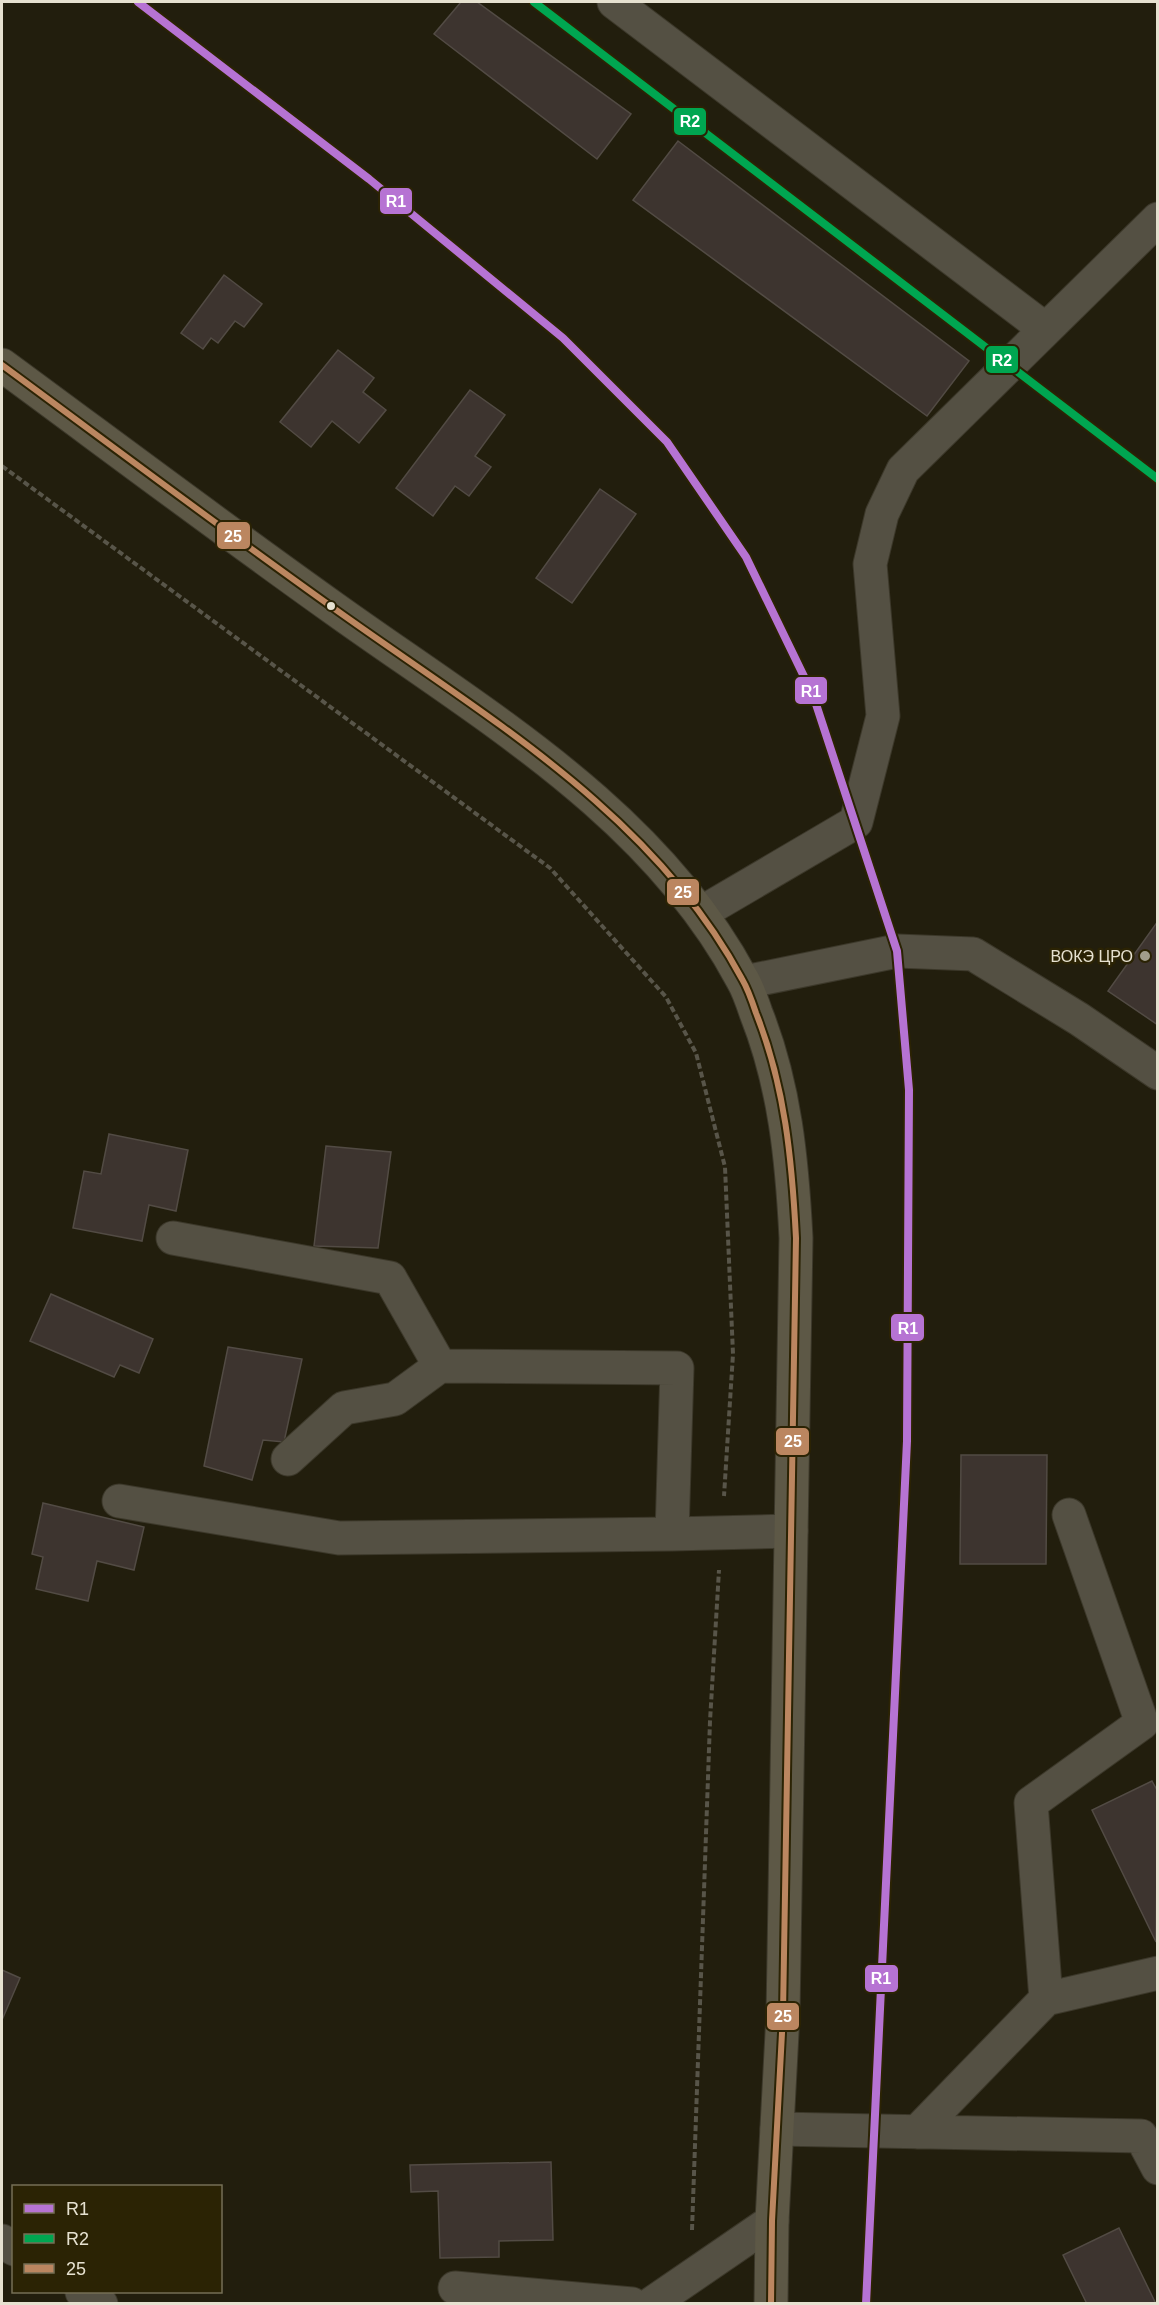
<svg xmlns="http://www.w3.org/2000/svg" width="1159" height="2305" font-family="Arial,sans-serif">
<style>
.building{fill:#3d342f;stroke:#524b44;stroke-width:1.5}
.lines{fill:none;stroke-linecap:round;stroke-linejoin:round}
.minor-casing{stroke:#3c382a;stroke-width:35}
.major-casing{stroke:#3c382a;stroke-width:35}
.path{stroke:#585549;stroke-width:4;stroke-dasharray:6 3;stroke-linecap:butt}
.minor{stroke:#545043;stroke-width:33}
.major{stroke:#5d5846;stroke-width:33}
.bus-1-casing{stroke:#2b2304;stroke-width:10}
.bus-1{stroke:#bb8660;stroke-width:6}
.rail-1-casing{stroke:#2b2304;stroke-width:12}
.rail-2-casing{stroke:#2b2304;stroke-width:12}
.rail-1{stroke:#b673d3;stroke-width:8}
.rail-2{stroke:#00a651;stroke-width:8}
.bus-dot{fill:#e6e1d0;stroke:#2b2304;stroke-width:2}
.poi-dot{fill:#a19d8c;stroke:#2b2304;stroke-width:2}
.labels{text-anchor:middle;dominant-baseline:central;stroke-width:5;stroke-linejoin:round;paint-order:stroke}
.poi-label{font-size:16px;fill:#e6e1d0;stroke:#2b2304;text-anchor:end}
.line-badge{stroke:#2b2304;stroke-width:2}
.badge-label{font-size:16px;text-anchor:middle;font-weight:bold;fill:#fff}
</style>
<rect width="100%" height="100%" fill="#221e0d"/>
<path class="building" d="M461,2H477L631,114L597,159L434,34Z
M678,141L969,361L927,416L633,200Z
M224,275L262,304L244,327L235,321L218,343L211,338L203,349L181,333Z
M338,350L374,378L363,392L386,410L359,443L332,421L311,447L280,422Z
M470,390L505,415L475,456L491,467L469,496L455,486L433,516L396,488Z
M600,489L636,514L572,603L536,578Z
M1158,921V1025L1108,991Z
M109,1134L188,1150L176,1211L149,1205L142,1241L73,1228L84,1171L101,1174Z
M326,1146L391,1152L378,1248L314,1246Z
M51,1294L153,1339L139,1373L120,1365L114,1377L30,1341Z
M228,1347L302,1359L284,1442L263,1440L252,1480L204,1466Z
M961,1455H1047L1046,1564H960Z
M43,1503L144,1527L134,1570L97,1561L88,1601L36,1589L43,1557L32,1554Z
M1152,1781L1158,1792L1156,1942L1092,1810Z
M2,1970L20,1978L2,2020Z
M551,2162L553,2240L499,2241V2257L440,2258L438,2191L411,2192L410,2165Z
M1119,2228L1156,2304H1087L1063,2255Z"/>
<g class="lines">
<defs>
<path id="minor" d="M614,2L1045,329
M701,913L856,822L883,716L870,564L882,514L903,470L1158,219
M745,982L897,951L973,954L1079,1019L1158,1073
M173,1238L390,1278L440,1366L677,1368L672,1534L791,1531
M288,1459L344,1408L395,1399L440,1366
M119,1501L339,1538L672,1534
M1046,1999L1031,1803L1142,1723L1069,1515
M777,2129L1141,2136L1158,2168
M917,2132L1046,1999L1158,1973
M2,2241L14,2249
M455,2288L632,2304
M82,2292L101,2304
M651,2304L772,2221"/>
<path id="major" d="M2,365C112,446 221,528 332,607C481,714 653,812 742,979C748,989 752,1001 756,1013C785,1086 792,1160 796,1238L783,2014L772,2221L771,2304"/>
</defs>
<use href="#minor" class="minor-casing"/>
<use href="#major" class="major-casing"/>
<path class="path" d="M2,466L550,868L666,997L696,1053L725,1167L733,1354L724,1496
M692,2230L710,1721L719,1570"/>
<use href="#minor" class="minor"/>
<use href="#major" class="major"/>
<defs>
<path id="bus-1" d="M2,365C112,446 221,528 332,607C481,714 653,812 742,979C748,989 752,1001 756,1013C785,1086 792,1160 796,1238L783,2014L772,2221L771,2304"/>
</defs>
<use href="#bus-1" class="bus-1-casing"/>
<use href="#bus-1" class="bus-1"/>
<defs>
<path id="rail-1" d="M138,2L369,179L563,338L667,442L746,557L813,695L897,951L909,1090L907,1441L866,2304"/>
<path id="rail-2" d="M534,2L1158,479"/>
</defs>
<use href="#rail-1" class="rail-1-casing"/>
<use href="#rail-2" class="rail-2-casing"/>
<use href="#rail-1" class="rail-1"/>
<use href="#rail-2" class="rail-2"/>
</g>
<circle class="bus-dot" cx="331" cy="606" r="5"/>
<circle class="poi-dot" cx="1145" cy="956" r="6"/>
<g class="labels">
<g class="poi-label">
<text x="1133" y="956">ВОКЭ ЦРО</text>
</g>
</g>
<g class="line-badge">
<rect x="673" y="107" width="34" height="29" rx="6" fill="#00a651"/>
<rect x="379" y="187" width="34" height="28" rx="6" fill="#b673d3"/>
<rect x="985" y="345" width="34" height="29" rx="6" fill="#00a651"/>
<rect x="216" y="521" width="35" height="29" rx="6" fill="#bb8660"/>
<rect x="794" y="676" width="34" height="29" rx="6" fill="#b673d3"/>
<rect x="666" y="878" width="34" height="28" rx="6" fill="#bb8660"/>
<rect x="890" y="1313" width="35" height="29" rx="6" fill="#b673d3"/>
<rect x="775" y="1427" width="35" height="29" rx="6" fill="#bb8660"/>
<rect x="864" y="1964" width="35" height="29" rx="6" fill="#b673d3"/>
<rect x="766" y="2002" width="34" height="29" rx="6" fill="#bb8660"/>
</g>
<g class="badge-label">
<text x="690" y="127">R2</text>
<text x="396" y="207">R1</text>
<text x="1002" y="366">R2</text>
<text x="233" y="542">25</text>
<text x="811" y="697">R1</text>
<text x="683" y="898">25</text>
<text x="908" y="1334">R1</text>
<text x="793" y="1447">25</text>
<text x="881" y="1984">R1</text>
<text x="783" y="2022">25</text>
</g>
<rect width="1159" height="2305" fill="none" stroke="#e6e1d0" stroke-width="6"/>
<rect x="12" y="2185" width="210" height="108" fill="#2b2304" stroke="#766f56" stroke-width="1.5"/>
<rect x="24" y="2204" width="30" height="9" fill="#b673d3" stroke="#766f56" stroke-width="1.5"/>
<text x="66" y="2215" font-size="18" fill="#e6e1d0">R1</text>
<rect x="24" y="2234" width="30" height="9" fill="#00a651" stroke="#766f56" stroke-width="1.5"/>
<text x="66" y="2245" font-size="18" fill="#e6e1d0">R2</text>
<rect x="24" y="2264" width="30" height="9" fill="#bb8660" stroke="#766f56" stroke-width="1.5"/>
<text x="66" y="2275" font-size="18" fill="#e6e1d0">25</text>
</svg>
